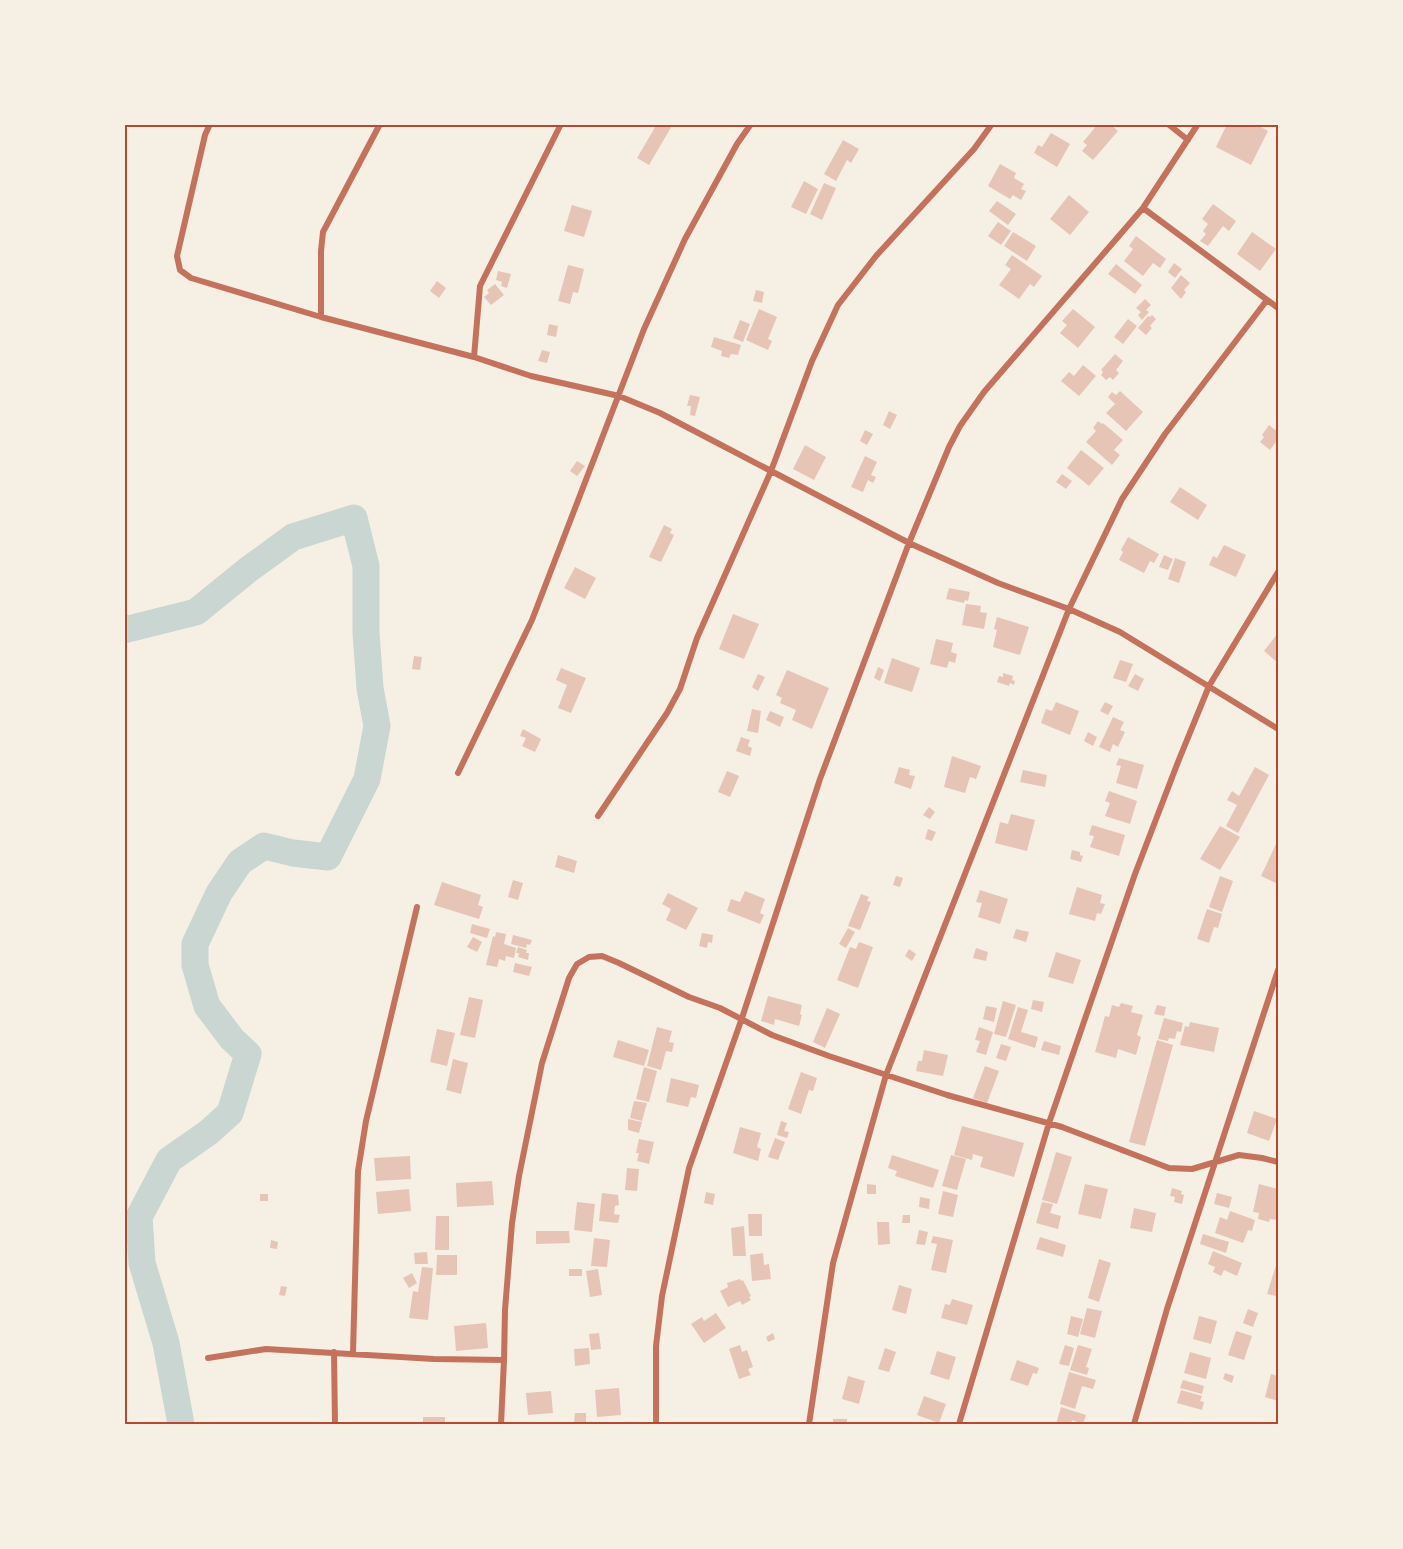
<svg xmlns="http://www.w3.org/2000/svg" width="1403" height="1549" font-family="Helvetica,sans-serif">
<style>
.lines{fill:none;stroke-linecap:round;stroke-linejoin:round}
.river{stroke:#c9d6d2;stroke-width:27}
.building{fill:#e6c5b7}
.minor{stroke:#c5725c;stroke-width:6}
.neatline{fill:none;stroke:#b5482f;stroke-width:2}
</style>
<rect width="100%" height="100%" fill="#f6efe4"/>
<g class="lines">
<path class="river" d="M124,630L196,612L249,569L293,537L354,518L366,566V633L370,688L377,726L367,779L328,857L293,853L264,846L240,862L219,893L195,944V965L207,1006L232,1039L248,1054L230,1113L209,1132L169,1160L139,1217L142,1263L166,1343L181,1424"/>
</g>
<path class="building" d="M657,124H673L649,165L637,158Z
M1098,124H1113L1112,126L1118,131L1093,160L1082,151L1087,145L1083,142Z
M1227,124H1255L1268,131L1251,165L1216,147Z
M1051,133L1070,144L1057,167L1034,153L1038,145L1042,147Z
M843,140L859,149L851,163L847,160L836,181L824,174Z
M1000,164L1016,173L1014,178L1024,184L1021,189L1026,191L1021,200L1013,195L1010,199L988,186Z
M804,181L818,189L806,214L791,207Z
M824,183L836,188L822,220L810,214Z
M1069,195L1089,212L1070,235L1050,219Z
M997,201L1016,214L1008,225L989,211Z
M1213,204L1236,221L1229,231L1223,226L1208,246L1200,241L1206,234L1203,231L1208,224L1202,219Z
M572,205L592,211L584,237L564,231Z
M998,222L1011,231L1001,245L988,236Z
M1013,232L1036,246L1027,261L1004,246Z
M1252,232L1276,249L1260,271L1237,254Z
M1136,236L1166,259L1160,268L1153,263L1143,276L1124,261L1133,249L1129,246Z
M1012,255L1042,276L1034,287L1030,284L1019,299L999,285L1011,269L1005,265Z
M1174,263L1182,269L1175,278L1168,272Z
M1116,264L1142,285L1135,294L1108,274Z
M568,265L584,269L578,293L573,292L570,304L558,301Z
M498,271L511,274L507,288L501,286L502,282L496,280Z
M1181,275L1190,283L1184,290L1186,292L1181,299L1171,288Z
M437,281L446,288L439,298L430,291Z
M495,284L504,295L491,305L484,297L489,293L487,290Z
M756,290L764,292L762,303L753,301Z
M1145,299L1151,305L1146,310L1149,312L1142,320L1138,315L1141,312L1136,308Z
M759,309L777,317L768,339L772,341L768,350L746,340Z
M1073,309L1095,327L1078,348L1060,333L1067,325L1062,321Z
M1152,315L1156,319L1150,326L1152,328L1146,335L1138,328L1148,316L1150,317Z
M1128,319L1137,326L1123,344L1114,337Z
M740,320L750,324L743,342L733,338Z
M549,324L558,326L556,337L547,335Z
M714,337L741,345L738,355L731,354L729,358L721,356L722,351L711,347Z
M542,350L550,352L547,363L538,361Z
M1115,354L1123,361L1116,370L1119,373L1113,380L1110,377L1106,380L1101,375L1103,372L1101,370Z
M1083,365L1096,376L1079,396L1061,381L1069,372L1074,376Z
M1120,391L1143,412L1126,431L1106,413L1115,404L1108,397L1112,392L1116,395Z
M690,395L700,397L695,416L690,415L691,406H687Z
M889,411L897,415L890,429L883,425Z
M1098,421L1102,424L1103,423L1123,440L1114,450L1120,455L1112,465L1086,442L1096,431L1093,428Z
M1269,425L1278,432V439L1270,450L1260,442L1264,437L1262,435Z
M865,430L873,434L867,445L860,441Z
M805,445L826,457L814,480L793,469Z
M1081,450L1104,468L1089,486L1067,468Z
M865,456L877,462L871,475L876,477L873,483L868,480L863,492L851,487Z
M577,461L585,466L577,476L570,471Z
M1062,474L1072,481L1066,489L1056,482Z
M1180,487L1207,505L1198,520L1170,502Z
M664,525L672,529L670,533L674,535L661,562L649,557Z
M1128,537L1159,554L1154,563L1150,561L1144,573L1119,560L1123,552L1121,550Z
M1224,545L1246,555L1236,577L1209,565L1213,556L1217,558Z
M1164,555L1173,559L1168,570L1159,567Z
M1175,558L1186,562L1179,583L1168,579Z
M575,567L596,578L585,599L564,588Z
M949,588L970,592L968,601L965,600L964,603L946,599Z
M966,604L981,606L980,612L987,613L984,629L962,625Z
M733,614L759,624L744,659L719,649Z
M997,617L1029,627L1020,655L993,647L997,630L994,629Z
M1278,633V663L1264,651Z
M936,639L953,643L951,652L957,654L955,663L949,661L947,668L930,664Z
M414,656L422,657L420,670L412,669Z
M892,658L920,668L912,692L884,683Z
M1120,660L1133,664L1126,682L1113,678Z
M878,667L884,670L880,681L874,678Z
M561,668L586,678L571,713L558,708L567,685L556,680Z
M787,670L829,688L812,729L792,720L796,710L780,703L782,698L776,695Z
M1003,673L1013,676L1012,680L1015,681L1014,685L1010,683L1009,686L997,682L999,676L1003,677Z
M758,674L765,677L758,691L752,687Z
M1135,674L1144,679L1138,691L1128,686Z
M1056,702L1079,711L1070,735L1041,723L1046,709L1052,711Z
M1105,702L1113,706L1108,715L1100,711Z
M752,709L761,711L758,733L747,731Z
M770,711L784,717L780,727L766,720Z
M1113,717L1124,722L1120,730L1125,732L1118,747L1113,744L1110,752L1099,747Z
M523,729L541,739L535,752L522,746L526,738L520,736Z
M1088,732L1097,737L1093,746L1084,741Z
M741,737L750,740L748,746L752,748L750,756L736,751Z
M952,756L981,766L976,779L970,777L965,793L944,787Z
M1119,758L1144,765L1137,789L1116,783L1121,766L1116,765Z
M899,767L910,770L909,775L915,776L911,789L894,783Z
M1255,767L1269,775L1238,833L1226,826L1237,805L1227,800L1232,791L1239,796Z
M1023,770L1047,775L1045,787L1020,782Z
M727,771L739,776L730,797L718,792Z
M1109,791L1137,801L1130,824L1105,816L1110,803L1105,801Z
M929,807L935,812L930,819L923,815Z
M1011,814L1035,820L1027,851L995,843L1000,822L1008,824Z
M1092,825L1125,835L1119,856L1090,847L1094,836L1089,835Z
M1220,826L1240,837L1220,870L1200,859Z
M928,829L936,832L932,841L925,839Z
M1276,844L1278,845V884L1261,876Z
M1072,850L1080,852V855L1083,856L1081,862L1070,859Z
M558,855L577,861L574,873L555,867Z
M896,876L903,878L900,887L893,885Z
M1220,876L1233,881L1222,912L1209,907Z
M513,880L523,883L518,900L508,897Z
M442,882L481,895L478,905L483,907L479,919L434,905Z
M1077,887L1102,895L1100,903L1105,904L1101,914L1097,913L1095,921L1069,914Z
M980,890L1008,899L1000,924L978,917L982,903L976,902Z
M745,891L765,899L760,913L764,915L760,924L727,911L731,899L740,902Z
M668,893L698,908L686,930L666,920L671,909L662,904Z
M861,894L869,897L867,901L871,902L860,930L848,926Z
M1207,909L1222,914L1218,928L1214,927L1209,943L1197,939Z
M472,924L490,929L487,938L470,933Z
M848,928L855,932L846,948L839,944Z
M1016,929L1029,932L1026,942L1013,938Z
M496,932L506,934L504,944L516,948L514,958L506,956L505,961L499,959L497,967L486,965L493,936L495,937Z
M702,933L713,935L712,943L708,942L707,948L699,946Z
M513,935L532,940L530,945L527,944L526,948L511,944Z
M473,937L482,942L477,952L467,947Z
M859,942L873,947L858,988L837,980L850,947L856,949Z
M518,947L527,950L526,953H529L528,960L518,957L519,953H516Z
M976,948L988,952L986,961L973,958Z
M909,949L916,954L912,961L905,956Z
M1056,952L1081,960L1073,984L1048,977Z
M515,963L532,967L529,976L513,972Z
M768,996L802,1005L800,1014L802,1015L799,1026L775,1019L774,1025L761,1021Z
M469,997L483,1000L475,1038L460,1035Z
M1033,1000L1044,1002L1042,1012L1031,1009Z
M1003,1001L1016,1005L1006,1037L994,1034Z
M1121,1003L1133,1006L1131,1012L1143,1015L1137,1035L1141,1037L1136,1055L1118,1049L1116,1058L1095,1052L1105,1016L1109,1017L1112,1005L1119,1007Z
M1157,1005L1166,1007L1164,1016L1154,1014Z
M986,1006L997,1008L994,1022L983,1019Z
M1018,1007L1028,1010L1021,1032L1038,1037L1035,1048L1008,1039Z
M827,1008L840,1014L825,1048L813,1042Z
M1164,1018L1183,1023L1181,1032L1177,1031L1175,1039L1169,1038L1168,1041L1158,1039Z
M1190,1022L1219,1028L1214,1052L1180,1045L1185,1026L1189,1027Z
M657,1027L672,1031L669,1042L674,1043L672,1052L666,1051L661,1070L647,1066Z
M979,1027L993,1032L986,1055L976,1052L980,1041L975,1040Z
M437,1029L455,1033L447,1066L430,1062Z
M618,1040L649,1050L644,1066L613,1057Z
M1157,1040L1173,1045L1145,1146L1129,1142Z
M1044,1041L1061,1046L1059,1055L1041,1050Z
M1001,1044L1011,1047L1006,1061L996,1058Z
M924,1050L948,1055L943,1076L916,1071L918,1061H922Z
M453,1059L468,1063L461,1094L446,1090Z
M985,1066L999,1071L987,1103L973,1098Z
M644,1067L657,1071L649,1102L636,1099Z
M801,1072L817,1078L813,1091L809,1090L801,1114L788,1109Z
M671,1078L699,1085L696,1098L691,1097L688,1107L666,1102Z
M634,1101L647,1103L642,1121L630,1118Z
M1254,1111L1277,1119L1269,1141L1247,1133Z
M628,1119L642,1122L639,1133L628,1130Z
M781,1121L787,1123L784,1131L789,1132L787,1138L777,1135Z
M962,1126L1024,1143L1014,1177L980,1167L983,1157L973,1154L972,1160L954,1155Z
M740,1127L761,1133L757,1147L761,1149L758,1161L733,1153Z
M775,1138L785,1142L778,1160L768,1157Z
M639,1139L654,1142L649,1164L637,1161L639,1153H636Z
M1056,1152L1072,1157L1057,1204L1042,1200Z
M892,1155L939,1170L933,1188L895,1176L897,1171L888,1168Z
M951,1155L966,1159L957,1190L942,1186Z
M410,1156L411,1179L376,1181L374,1158Z
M627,1168L639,1169L637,1191L625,1190Z
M492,1181L494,1205L457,1207L456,1183Z
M867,1184L876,1185V1194H867Z
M1085,1184L1108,1189L1101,1219L1078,1214Z
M1259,1184L1278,1189L1276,1197L1278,1198V1220L1270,1219L1269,1222L1258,1219L1259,1213L1253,1212Z
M1172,1188L1182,1191L1181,1194L1184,1195L1182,1204L1174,1202L1175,1197L1170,1196Z
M409,1189L411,1211L378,1214L376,1192Z
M943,1191L958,1195L953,1217L938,1214Z
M706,1192L715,1194L713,1205L704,1203Z
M602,1193L618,1195L619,1205L615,1206L614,1214L620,1215L618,1223L599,1221Z
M1217,1193L1232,1197L1229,1208L1214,1204Z
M260,1194H268V1201H260Z
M920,1197L930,1199L929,1209L919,1207Z
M577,1202L595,1204L592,1232L574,1230Z
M1042,1202L1053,1204L1050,1213L1061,1216L1058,1229L1036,1223Z
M1134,1208L1156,1213L1152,1232L1130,1228Z
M1230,1211L1255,1220L1252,1231L1248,1230L1243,1243L1215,1233L1220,1217L1227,1220Z
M748,1214H762V1236H749Z
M903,1215H910V1223H902Z
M436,1216H449V1250H435Z
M877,1222H889L890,1244L878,1245Z
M744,1226L746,1256H733L731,1228Z
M919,1230L928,1232L925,1245L916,1244Z
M536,1231H569L570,1243L536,1244Z
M1203,1234L1229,1242L1226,1253L1200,1244Z
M933,1236L953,1240L946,1273L931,1270L937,1244L931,1243Z
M1040,1237L1066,1245L1063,1257L1036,1249Z
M594,1238L610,1240L607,1267L591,1266Z
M271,1240L278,1242L277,1249L270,1248Z
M1213,1251L1242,1263L1237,1276L1224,1270L1221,1276L1213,1272L1215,1267L1208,1264Z
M427,1252L428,1264H415L414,1253Z
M763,1253L764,1265L769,1264L771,1279L752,1281L750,1255Z
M437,1255H457V1275H436Z
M1099,1259L1111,1263L1099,1302L1088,1298Z
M1278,1259V1289L1276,1296L1267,1294Z
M422,1267L433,1268L428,1320L409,1318L413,1291L418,1292Z
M569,1269H582V1276H569Z
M598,1269L602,1295L590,1297L586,1271Z
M412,1273L417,1283L409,1288L403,1278Z
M740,1279L741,1281L743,1280L751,1296L749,1297L751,1300L742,1305L740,1301L728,1307L720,1291L728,1287L727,1283Z
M899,1285L912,1289L906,1314L892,1310Z
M281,1286L287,1287L285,1296L279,1295Z
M952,1299L973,1305L967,1325L941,1318L945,1304L950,1305Z
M1087,1308L1102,1311L1095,1338L1080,1334Z
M1248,1309L1258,1313L1253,1327L1243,1323Z
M716,1313L726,1328L704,1343L691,1324L702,1317L704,1321Z
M1071,1316L1083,1319L1078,1337L1067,1334Z
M1199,1316L1217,1321L1211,1344L1193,1339Z
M486,1323L488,1348L456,1351L454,1326Z
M1236,1331L1252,1336L1244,1360L1228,1355Z
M599,1333L601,1349L591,1350L589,1334Z
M773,1333L775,1339L768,1342L766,1337Z
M740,1345L742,1352L747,1350L753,1367L748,1369L751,1375L739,1379L729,1349Z
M1065,1345L1074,1348L1069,1366L1059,1364Z
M1078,1345L1092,1349L1086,1367L1089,1368L1087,1375L1070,1370Z
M589,1348L590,1364L575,1366L574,1349Z
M885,1348L896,1352L889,1372L878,1369Z
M937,1351L956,1357L949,1380L930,1374Z
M1190,1352L1211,1358L1206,1379L1184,1373Z
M1017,1360L1039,1368L1037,1374L1033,1373L1028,1386L1010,1380Z
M1069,1372L1096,1380L1093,1389L1082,1386L1075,1409L1060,1404Z
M1225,1373L1234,1376L1232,1383L1223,1379Z
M1271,1374L1278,1376V1401L1265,1397Z
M848,1376L865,1381L859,1404L842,1399Z
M1183,1380L1204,1386L1202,1394L1180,1388Z
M619,1388L621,1415L597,1417L595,1390Z
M1181,1390L1202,1396L1200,1401L1204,1402L1202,1410L1177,1403Z
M551,1391L553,1413L528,1415L526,1393Z
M924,1396L946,1404L939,1423L917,1415Z
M1061,1407L1086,1415L1083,1424L1072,1420L1071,1424H1056Z
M575,1413H586V1424H574Z
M423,1417H445V1424H423Z
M833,1419H847V1424H833Z"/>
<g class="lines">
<path class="minor" d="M210,124L205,135L177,256L180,270L191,278L321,317L474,357L531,376L619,396L660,413L909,543L998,583L1069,609L1120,632L1278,729
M1168,124L1188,140
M1143,208L1278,308
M321,317V251L323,232L380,124
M474,357L480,286L561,124
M458,773L532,620L644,329L685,239L737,144L751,124
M598,816L667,713L680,689L697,638L771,471L812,361L838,305L876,256L974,149L992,124
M334,1352L335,1424
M353,1353L358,1171L366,1121L417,907
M208,1358L266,1349L434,1359L504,1360L505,1310L512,1223L519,1176L542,1063L569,978L577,964L589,957L602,956L619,963L689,997L720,1008L772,1035L829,1056L947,1095L1062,1127L1169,1168L1192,1169L1239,1155L1262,1158L1278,1162
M501,1424L504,1360
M656,1424V1346L662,1296L689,1168L742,1018L820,779L909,543L949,447L960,426L984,392L1143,208L1198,124
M809,1424L833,1263L886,1075L1069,609L1122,499L1165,434L1267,300
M959,1424L1049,1123L1135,874L1178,762L1209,686L1278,572
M1134,1424L1167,1309L1278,970"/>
</g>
<rect width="1403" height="1549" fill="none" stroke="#f6efe4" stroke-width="252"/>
<rect x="126" y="126" width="1151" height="1297" class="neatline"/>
</svg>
